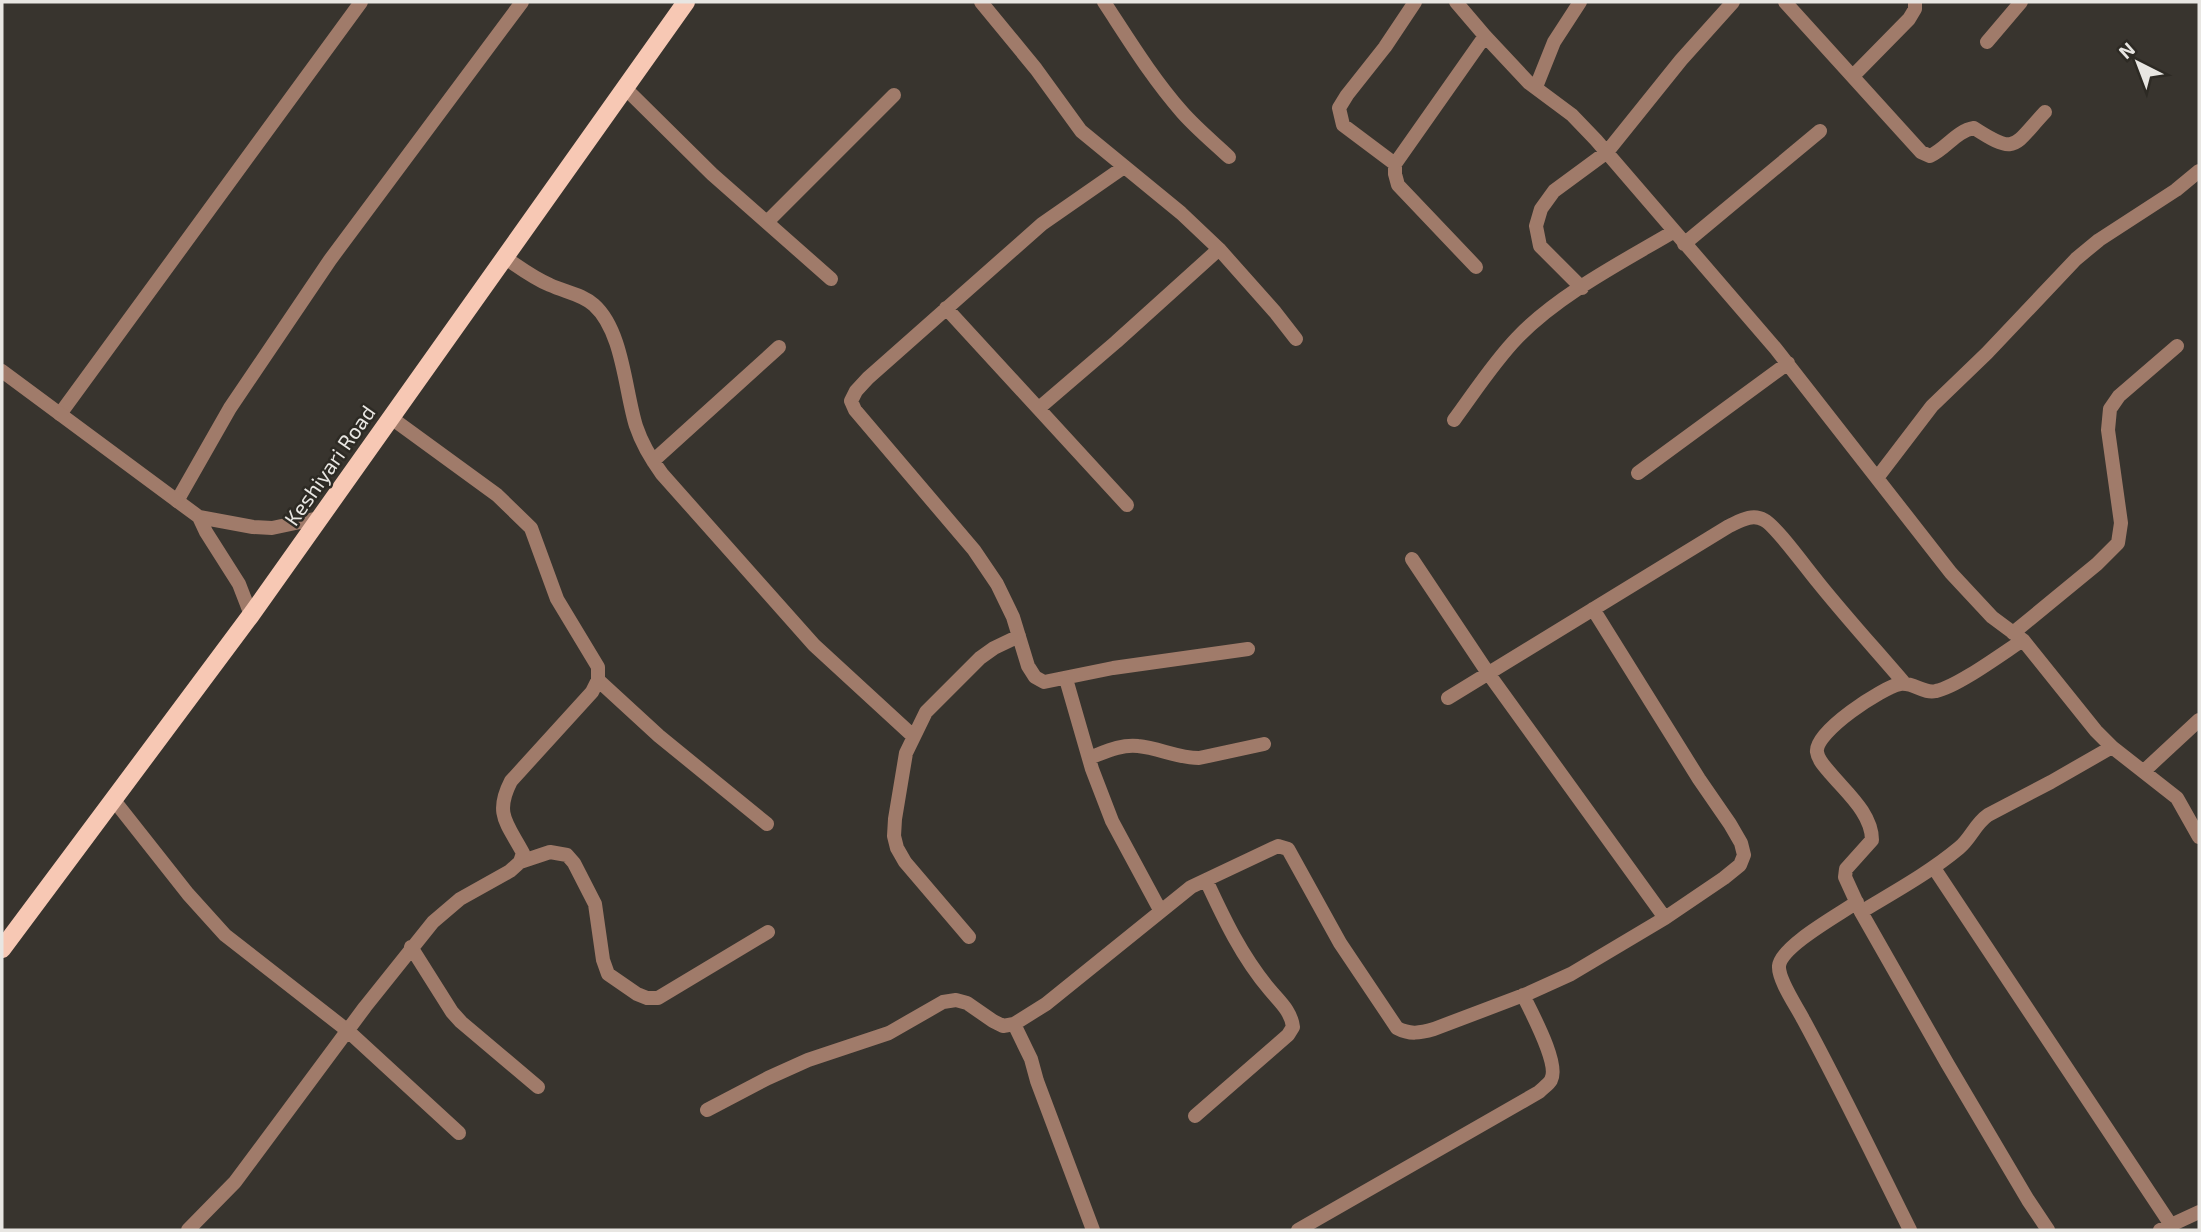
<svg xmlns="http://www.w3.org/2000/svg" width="2201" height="1232" font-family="'Exo 2',sans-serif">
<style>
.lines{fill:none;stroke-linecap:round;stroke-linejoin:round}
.minor{stroke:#a07b6a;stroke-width:14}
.tertiary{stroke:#a07b6a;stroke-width:14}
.primary{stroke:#f7c8b4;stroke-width:18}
.labels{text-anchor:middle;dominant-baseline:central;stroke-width:5;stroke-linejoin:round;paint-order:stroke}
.street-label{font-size:21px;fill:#e8e6e2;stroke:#2d2a24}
</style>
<rect width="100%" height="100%" fill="#38342e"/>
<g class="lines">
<path class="minor" d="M981,2L1036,69L1081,131L1181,213L1219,249L1275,312L1296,339
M1104,2C1129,40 1152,78 1182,112C1196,128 1213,142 1229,157
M1456,2L1485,36L1529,83L1572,115L1596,140L1776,349L1951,573L1992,617L2023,640L2096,731L2112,747L2177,798L2199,837
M1785,2L1921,152L1930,156C1947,148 1956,131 1974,128C2017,156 2013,146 2045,112
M1987,42L2021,2
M1853,76L1909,19L1915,9V2
M1536,87L1554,42L1580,2
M625,88L712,174L831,279
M1395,164L1343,125L1339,108L1347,95L1385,47L1415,2
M1124,167L1042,224L868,378L856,391L851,401L855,410L974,550L997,584L1013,617L1028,666L1035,677L1044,682L1113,668L1248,649
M767,222L894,95
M1684,244L1820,131
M504,257C519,267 533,278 550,285C565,292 582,294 594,305C623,331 625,391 636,426C642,444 651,459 662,474L814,645L913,736
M1476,267L1398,185L1395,174V164L1485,36
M1582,288L1540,246L1536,226L1541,209L1554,191L1607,152L1681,60L1733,2
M946,308L1127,505
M1039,408L1116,342L1219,249
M60,414L361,2
M1454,420C1474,393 1493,363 1517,338C1558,295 1622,262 1673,232
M653,461L779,347
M1638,473L1788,363
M1877,478L1932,406L1987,353L2076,259L2099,240L2176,190L2199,171
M177,501L230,408L330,260L522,2
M1412,559L1488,673L1665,918
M2013,633L2097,564L2118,543L2121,523L2108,430L2110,409L2119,396L2177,346
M2023,640C2003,653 1957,687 1936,691C1923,694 1914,682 1900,684C1883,687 1814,732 1817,752C1818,760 1826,768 1831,774C1847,793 1872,814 1872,840L1846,869L1845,877L1861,912L1947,1063L2028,1200L2048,1230
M1066,679L1092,769L1112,821L1160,910
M598,680L659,736L767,824
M1448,698L1729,526C1740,521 1752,513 1764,520C1776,526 1806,568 1817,581C1845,616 1876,650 1905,684
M1089,758C1105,752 1121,744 1138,746C1159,748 1178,758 1199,758L1264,744
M2144,771L2199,720
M113,799L188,894L225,935L348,1031L459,1133
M520,862L550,852L567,855L574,863L595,904L603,960L608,974L637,994L647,998H658L768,932
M1934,868L2171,1225
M1857,902C1840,914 1781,946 1779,966C1778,980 1797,1007 1803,1019C1841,1089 1875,1160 1910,1230
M1861,912C1894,892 1929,873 1959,848C1971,838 1975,824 1988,815L2051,782L2112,747
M969,937L905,862L897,848L894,836L895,819L906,753L926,712L980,658L994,648L1019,636
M411,947L452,1012L461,1022L538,1087
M1014,1024L1031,1059L1037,1081L1093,1230
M707,1110L768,1078L808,1060L889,1033L943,1002L956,1000L967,1003L993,1021L1003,1026L1014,1024L1046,1004L1191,887L1278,846L1288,849L1340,943L1397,1028C1410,1035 1420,1033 1434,1029L1529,993L1571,974L1665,918L1724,878L1740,865L1744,855L1741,843L1730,824L1699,779L1593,609
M1195,1116L1288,1035L1293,1027C1291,1011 1280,1002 1270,990C1242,957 1224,919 1206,880
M188,1230L235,1182L365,1007L433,922L460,899L510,871L520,862L523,853C507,823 494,814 511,781L592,692L598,680V667L557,599L531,528L497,495L390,417
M1298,1230L1539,1092C1543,1088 1549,1084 1551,1080C1560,1064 1531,1012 1523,995
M2160,1230L2199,1212"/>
<path class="tertiary" d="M2,371L199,517L206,532L239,584L251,615
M199,517L253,527L272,528L319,518"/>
<path class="primary" d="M2,949L251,615L686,2"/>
</g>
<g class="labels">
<g class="street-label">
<text transform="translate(329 465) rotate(-55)">Keshiyari Road</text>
</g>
</g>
<rect width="2201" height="1232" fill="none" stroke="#e8e6e2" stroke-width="7"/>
<g transform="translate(2138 63) rotate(318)" stroke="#2d2a24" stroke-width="5" paint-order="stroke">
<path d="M0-5L12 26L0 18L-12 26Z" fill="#e8e6e2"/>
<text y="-10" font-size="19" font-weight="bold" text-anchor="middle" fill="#e8e6e2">N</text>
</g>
</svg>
